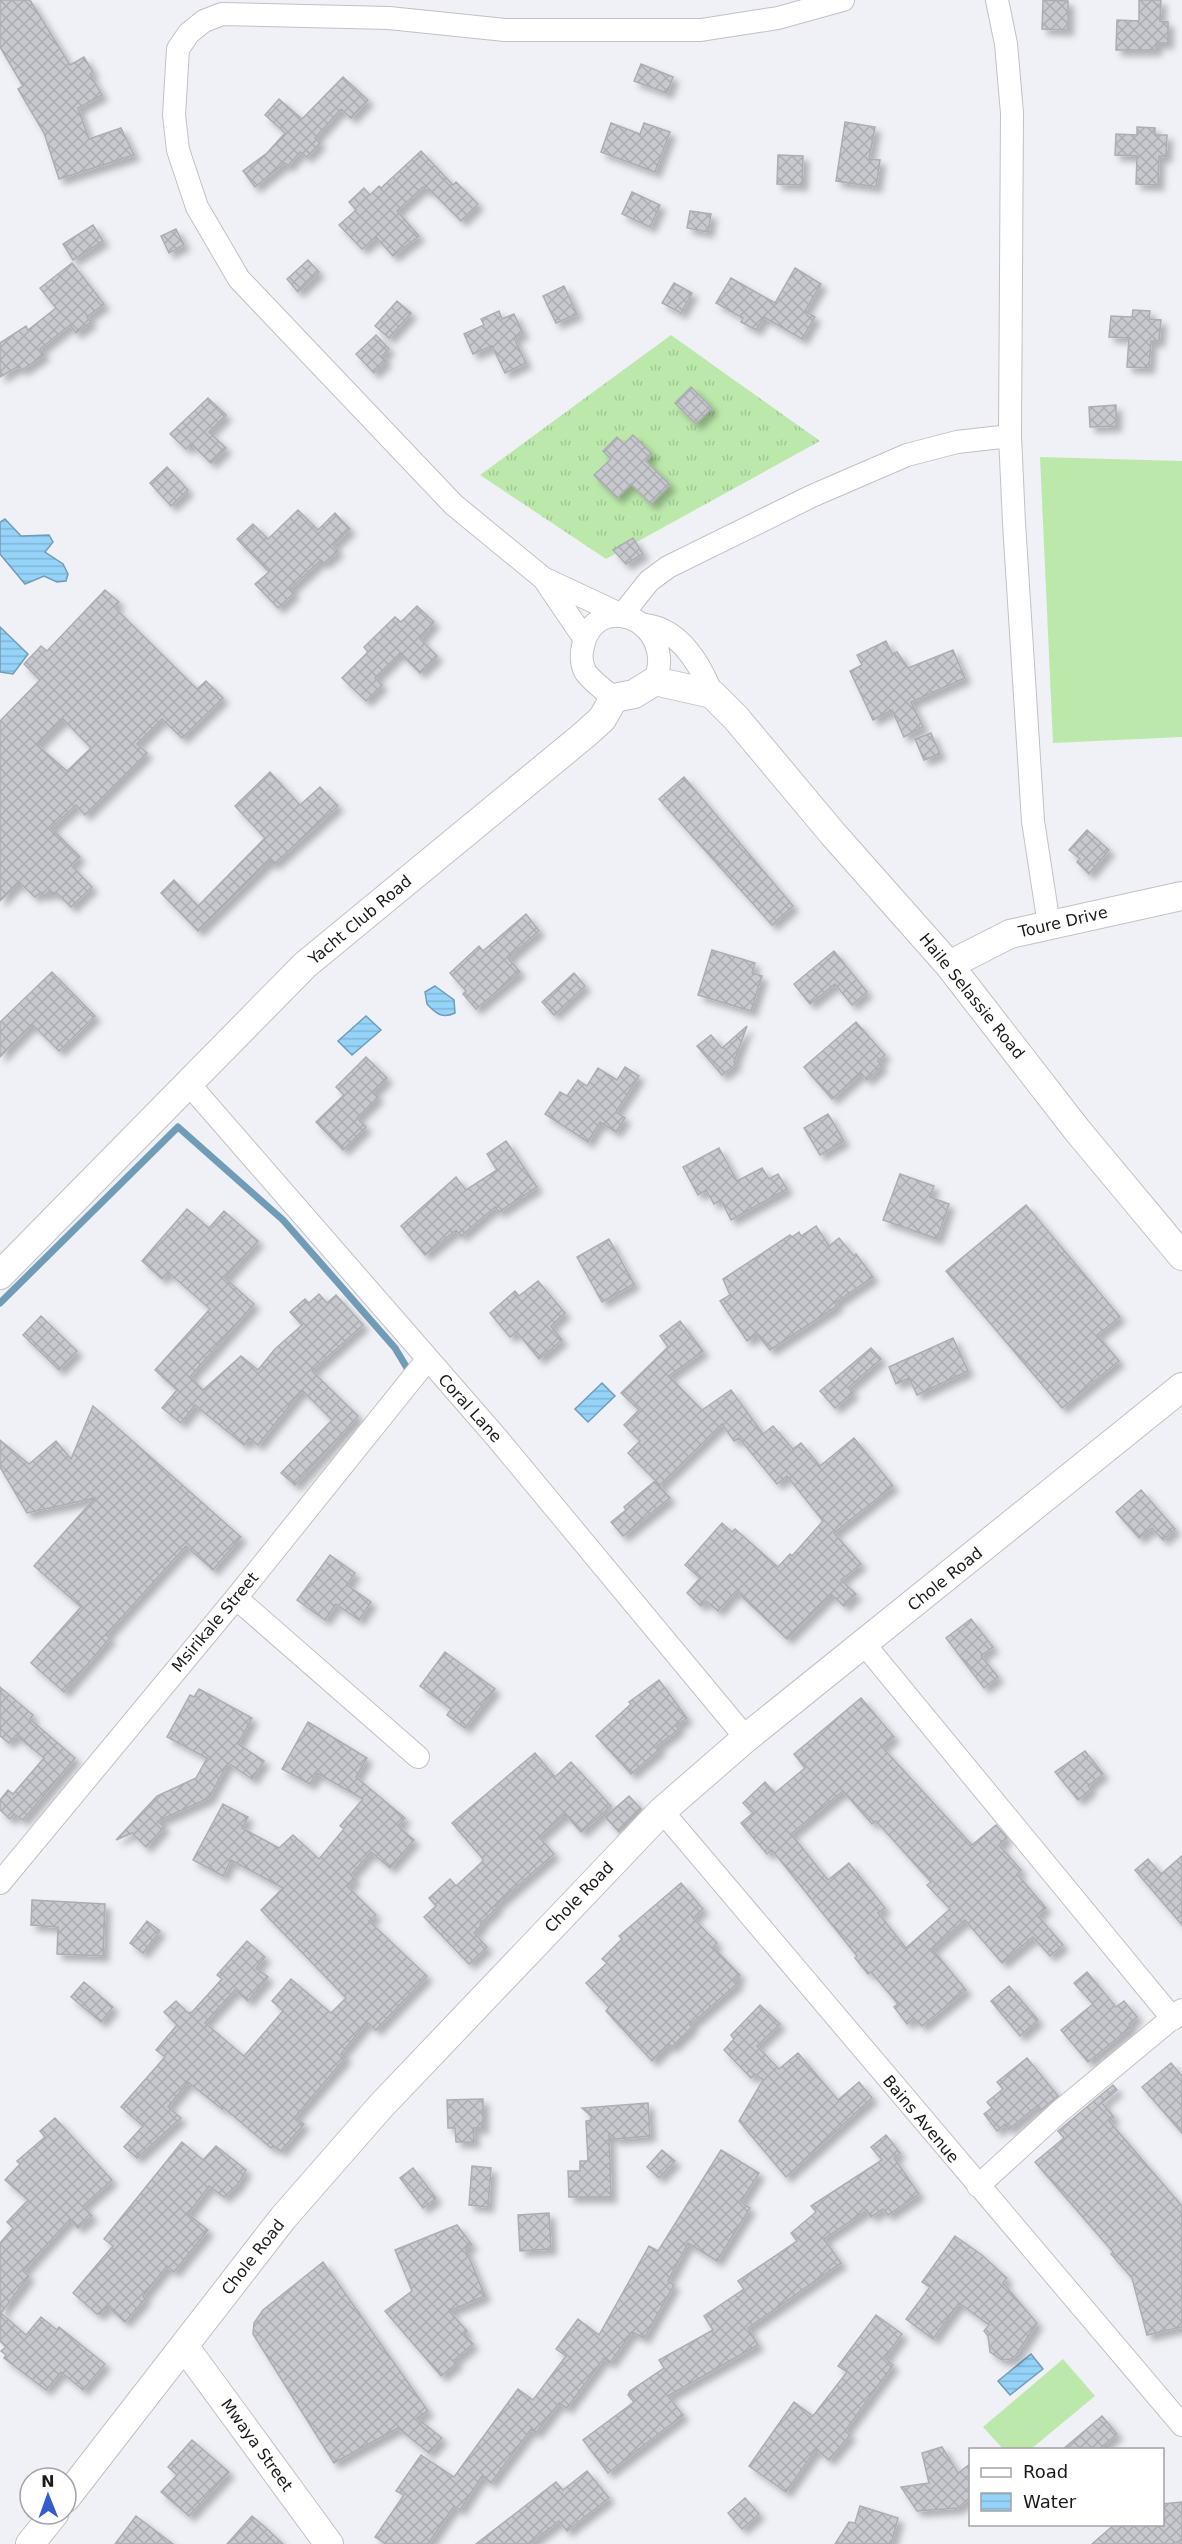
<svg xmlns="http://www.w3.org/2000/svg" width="1182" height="2544" font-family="'DejaVu Sans',sans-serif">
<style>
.grass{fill:url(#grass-tufts)}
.garden{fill:#bce9ab}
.water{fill:url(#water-rules);stroke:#719cb7;stroke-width:1.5}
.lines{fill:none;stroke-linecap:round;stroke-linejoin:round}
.stream{stroke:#719cb7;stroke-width:7}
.building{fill:url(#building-cross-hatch);stroke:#acadb3;stroke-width:1.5;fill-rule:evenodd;filter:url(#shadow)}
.minor-casing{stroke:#c0c1c6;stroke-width:24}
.tertiary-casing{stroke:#c0c1c6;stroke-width:30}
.minor{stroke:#fff;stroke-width:22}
.tertiary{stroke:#fff;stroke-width:28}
.labels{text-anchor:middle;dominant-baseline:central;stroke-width:6;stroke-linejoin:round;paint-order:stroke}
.street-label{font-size:16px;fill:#1a1a1c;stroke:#fff}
</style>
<defs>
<pattern id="grass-tufts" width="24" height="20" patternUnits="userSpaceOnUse" patternTransform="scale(1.5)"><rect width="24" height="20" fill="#bce9ab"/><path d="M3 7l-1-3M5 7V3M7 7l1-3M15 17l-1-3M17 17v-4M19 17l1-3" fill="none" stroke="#a1c793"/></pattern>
<pattern id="water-rules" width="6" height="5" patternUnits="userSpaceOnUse" patternTransform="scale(1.5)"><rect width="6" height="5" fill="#96d3f9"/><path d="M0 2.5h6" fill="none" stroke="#81b5d5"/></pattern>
<pattern id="building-cross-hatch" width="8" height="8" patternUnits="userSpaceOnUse" patternTransform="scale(1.5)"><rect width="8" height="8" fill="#c8c9cf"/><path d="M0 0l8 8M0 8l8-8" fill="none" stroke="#abacb1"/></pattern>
<filter id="shadow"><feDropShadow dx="5.5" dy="5.5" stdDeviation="3" flood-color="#0004"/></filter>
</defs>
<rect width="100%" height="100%" fill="#f0f1f6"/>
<path class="grass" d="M671,335L820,441L606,559L480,475Z"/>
<path class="garden" d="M1040,457L1182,461V737L1053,743Z
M1063,2359L1095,2396L1031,2449H1003L983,2427Z"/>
<path class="water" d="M5,519L21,536L49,535L53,542L45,552L63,564L68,574L66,581L57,582L44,576L25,584L0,554V522Z
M0,627L28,654L13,674L0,672Z
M435,986L454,1000L455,1013C443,1019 436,1014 427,1004L425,992Z
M366,1016L381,1030L352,1055L338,1041Z
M602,1383L615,1396L588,1422L575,1409Z
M1031,2354L1043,2369L1010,2395L998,2381Z"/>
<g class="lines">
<path class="stream" d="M0,1303L178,1127L283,1220L395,1348L410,1373"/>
</g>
<path class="building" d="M0,0H30L70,65L84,57L93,72L90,74L102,95L78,108L89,139L121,128L134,155L59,179L44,133L18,89L23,86L0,47Z
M1043,0L1068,1V30L1042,29Z
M1139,0H1161L1160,21L1168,22V43H1156V50H1116L1117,20L1139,21Z
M641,64L673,77L667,93L634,81Z
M343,77L368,100L351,118L341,109L315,138L320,143L307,157L300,152L288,166L285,163L255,187L243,171L267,153L285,133L265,115L279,99L302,119Z
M845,122L875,127L869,159L880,160L876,187L836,181Z
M611,123L640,134L644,123L670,132L655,172L601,152Z
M1137,127L1155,128V135H1167L1166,157L1159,156L1158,185L1136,184L1137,156L1115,155L1116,134L1137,135Z
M421,151L453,185L456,182L478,204L461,221L429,189L427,191L423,187L397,211L419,236L393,256L376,237L362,249L339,225L356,210L349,202L364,188L370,195L379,186L381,188Z
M778,155L803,156L802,185L777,184Z
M632,192L660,205L650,227L622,214Z
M690,211L711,214L708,232L687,228Z
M93,225L103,241L73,260L63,244Z
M176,229L184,245L169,253L161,236Z
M308,260L319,272L298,292L287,279Z
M72,263L104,304L87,317L91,322L76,333L70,325L40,349L44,355L22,370L19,366L0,377V343L26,326L28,330L56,308L40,288Z
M795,268L821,284L805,311L815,317L802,339L764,317L756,330L741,322L743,318L716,303L731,278L775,303Z
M674,283L692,293L681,313L662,303Z
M564,286L577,314L556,323L543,296Z
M397,301L411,313L389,338L375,326Z
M1133,310L1150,311L1149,319L1161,320L1159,341H1151L1149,368L1127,367L1129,338L1109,337L1111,316L1132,317Z
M499,311L502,319L514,314L523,333L514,338L526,363L505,373L492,346L473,354L464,334L484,325L481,319Z
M376,335L389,349L382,356L386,361L374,373L356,354Z
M691,387L712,408L696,424L675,403Z
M208,398L226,415L209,432L226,448L211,463L191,444L186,449L170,434Z
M1116,405V426L1090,427L1089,407Z
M633,435L652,454L646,461L670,485L651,504L631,484L617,498L594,475L611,459L603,451L617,437L624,444Z
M167,467L188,490L171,506L150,483Z
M298,510L318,530L335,513L350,529L333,545L338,551L324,563L321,560L290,589L294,593L278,608L255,584L269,572L237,539L253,524L268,539Z
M633,538L643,554L626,564L613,550Z
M105,590L119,602L114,607L197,689L206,681L223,698L182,738L162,719L137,744L147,753L85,815L76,805L51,828L80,857L71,865L92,887L71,907L56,892L53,895L49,891L44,896L41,892L35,897L19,882L0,901V721L40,680L24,664L41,646L47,651ZM63,719L91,748L67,771L37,745Z
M417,606L434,622L420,639L437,656L420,673L400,653L375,678L382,685L366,701L342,678L368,652L364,647L395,617L401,622Z
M886,641L892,654L897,652L908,668L953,650L965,678L911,702L923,727L904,737L892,710L873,720L850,671L862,665L857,655Z
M931,733L940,754L924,760L915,739Z
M270,772L300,805L320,787L338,806L274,864L270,860L198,931L161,893L174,880L198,906L265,838L235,806Z
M684,777L793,906L772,925L659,799Z
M1087,830L1109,850L1089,874L1077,862L1080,859L1069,850Z
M526,914L539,931L508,958L520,972L476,1009L463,994L466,991L450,973L479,946L483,951Z
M712,950L755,963L752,973L762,976L751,1011L698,995Z
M834,951L867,992L852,1005L835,984L810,1004L794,984Z
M52,972L95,1016L59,1051L32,1024L0,1057V1022Z
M574,973L585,986L554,1015L542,1002Z
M856,1022L885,1055L878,1061L882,1066L867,1080L861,1073L832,1099L804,1067Z
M747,1026L734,1062L736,1064L722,1075L697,1046L711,1035L722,1048Z
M366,1057L387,1078L373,1092L378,1097L357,1118L366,1127L343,1150L316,1122L344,1095L336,1087Z
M625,1067L639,1076L616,1112L625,1118L616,1132L600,1122L588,1142L545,1114L560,1092L567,1096L578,1080L587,1086L598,1068L617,1080Z
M828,1114L844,1141L820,1155L804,1128Z
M506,1141L537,1187L499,1212L495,1207L461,1236L456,1230L425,1255L401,1226L456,1177L466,1190L497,1170L487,1154Z
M719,1148L737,1181L762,1168L769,1179L778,1174L787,1189L731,1220L721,1200L714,1204L706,1190L698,1195L683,1167Z
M900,1174L934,1186L930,1197L949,1204L937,1239L883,1220Z
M1026,1205L1120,1317L1097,1335L1119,1361L1062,1408L946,1271Z
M187,1209L209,1228L224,1211L258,1241L225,1278L254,1304L190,1377L203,1390L241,1356L258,1370L275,1349L302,1325L290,1312L305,1299L309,1303L319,1294L327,1303L336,1295L363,1325L312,1371L358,1416L295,1485L281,1473L332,1420L302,1390L258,1445L249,1438L244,1445L195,1405L181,1423L162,1408L177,1390L155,1370L210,1309L168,1272L162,1279L142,1261Z
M816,1226L829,1246L839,1238L854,1256L856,1254L873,1277L835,1303L837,1306L770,1350L757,1334L747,1341L720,1301L730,1295L723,1279L790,1235L792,1237L799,1232L801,1236Z
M609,1239L634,1284L602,1302L577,1257Z
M538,1281L565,1313L551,1326L562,1340L539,1359L517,1332L510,1337L490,1313L515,1291L519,1296Z
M41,1316L77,1351L59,1370L23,1335Z
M680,1321L703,1351L669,1376L702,1410L731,1390L763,1434L773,1426L793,1449L801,1443L820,1466L854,1438L893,1486L834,1533L861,1564L841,1580L856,1594L844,1606L831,1594L787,1639L736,1591L718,1611L706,1601L701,1606L687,1593L700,1578L685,1565L722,1523L732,1532L735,1529L778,1567L790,1554L792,1556L823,1521L787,1476L777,1484L739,1438L734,1441L722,1424L660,1485L628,1453L640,1441L624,1425L639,1410L621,1393L668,1347L660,1336Z
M953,1338L968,1371L917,1395L909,1378L896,1384L889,1367Z
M871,1348L881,1359L848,1388L853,1393L835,1408L820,1391Z
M93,1406L241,1537L213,1570L186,1546L106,1635L110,1638L64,1692L31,1663L81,1607L34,1566L95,1498L27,1513L0,1467V1440L29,1464L56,1441L71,1459Z
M655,1481L670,1498L623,1536L611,1522L626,1510L624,1507Z
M1141,1490L1175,1529L1163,1540L1152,1528L1139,1538L1116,1512Z
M330,1555L355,1573L347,1585L371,1602L359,1620L336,1604L325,1620L297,1600Z
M971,1619L993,1647L981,1656L998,1677L984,1688L946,1638Z
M445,1652L495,1689L465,1728L447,1715L451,1709L420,1686Z
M659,1680L687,1718L676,1726L679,1729L657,1746L660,1749L631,1774L596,1736L631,1704L629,1702Z
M0,1687L33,1715L30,1719L75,1758L23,1820L14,1814L10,1819L0,1810V1800L8,1790L13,1794L44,1758L16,1735L9,1743L0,1736Z
M199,1689L252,1718L238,1744L264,1761L252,1779L228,1763L209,1798L158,1821L164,1827L146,1847L132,1833L116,1840L157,1796L196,1778L207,1758L167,1737L190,1695L194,1697Z
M861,1698L894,1737L882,1747L972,1845L996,1825L1007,1838L999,1845L1021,1870L1017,1874L1046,1908L1037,1915L1063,1945L1050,1956L1033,1937L1002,1963L965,1920L932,1949L966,1990L922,2026L914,2018L907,2024L894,2007L898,2004L871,1972L868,1974L855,1958L857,1956L772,1850L767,1854L741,1823L753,1813L743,1803L765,1782L775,1793L805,1768L794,1754ZM843,1791L872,1824L876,1821L931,1882L927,1885L950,1909L906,1948L878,1913L885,1908L849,1863L828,1880L791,1834Z
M308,1722L367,1758L356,1777L405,1818L398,1826L414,1840L390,1868L371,1852L351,1875L355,1880L347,1886L376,1915L369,1921L427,1976L376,2030L367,2022L341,2054L346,2057L295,2117L304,2124L281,2151L273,2146L271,2148L223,2107L222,2109L188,2082L168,2107L181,2118L137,2158L124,2147L143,2126L121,2107L165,2057L156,2050L177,2025L164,2012L176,2001L188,2013L192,2012L222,1979L217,1975L247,1941L265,1957L256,1968L268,1977L248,2001L235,1990L205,2023L244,2056L283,2011L272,2001L291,1979L331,2013L346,1998L261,1910L283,1888L231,1860L223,1876L193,1860L223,1804L248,1817L242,1828L279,1848L293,1835L319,1859L344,1829L340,1826L363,1799L317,1773L310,1784L282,1769Z
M1085,1751L1103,1774L1088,1786L1091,1789L1078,1800L1055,1772Z
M535,1753L555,1777L571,1762L611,1806L581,1832L565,1814L539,1837L554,1854L495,1906L497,1908L480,1924L482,1925L474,1933L487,1947L469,1964L424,1917L436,1906L429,1898L450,1879L456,1886L482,1862L483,1859L452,1823Z
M629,1796L641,1809L619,1832L605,1817Z
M1182,1856V1925L1135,1870L1148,1859L1161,1874Z
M681,1883L703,1909L693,1918L717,1943L713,1947L740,1975L735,1980L738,1983L690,2025L692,2027L672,2047L669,2044L652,2061L606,2011L609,2007L586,1983L607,1963L602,1959L622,1939L619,1936Z
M32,1900L105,1904L103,1956L57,1954L58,1927L31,1925Z
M147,1921L160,1931L143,1953L130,1943Z
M1087,1972L1116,2007L1124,2001L1137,2017L1129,2024L1131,2027L1088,2062L1061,2030L1093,2004L1074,1983Z
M84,1982L113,2007L101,2022L71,1997Z
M1009,1986L1038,2020L1020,2036L991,2001Z
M760,2005L780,2024L757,2046L779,2069L798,2053L838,2100L859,2082L872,2098L786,2177L739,2121L763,2080L755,2074L751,2078L724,2050L734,2039L731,2035Z
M1027,2058L1058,2096L1041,2110L1037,2106L1009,2129L1005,2124L997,2131L984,2114L992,2108L987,2102L1003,2089L997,2082Z
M1171,2063L1182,2076V2133L1142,2087Z
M1113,2085L1117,2090L1102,2103L1114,2117L1109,2121L1182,2206V2327L1147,2335L1132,2278L1111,2254L1113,2252L1035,2162L1064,2138L1058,2131Z
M483,2099V2128H473L474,2142H456L455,2128H448L447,2100Z
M648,2103L650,2136L616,2139L609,2133L611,2197H569L568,2171H580V2161H588L586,2121L591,2120V2116L582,2108Z
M55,2118L112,2180L83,2206L92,2216L78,2228L70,2219L23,2271L29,2276L1,2313L26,2335L41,2317L57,2330L59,2327L105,2364L83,2390L61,2372L46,2390L4,2358L6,2355L1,2351L6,2347L0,2341V2243L13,2228L7,2222L28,2200L5,2180L20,2164L17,2161L45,2137L40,2131Z
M886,2135L900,2153L894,2158L919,2194L888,2215L883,2209L871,2217L867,2210L824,2239L841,2263L748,2328L758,2345L668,2396L683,2415L608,2473L583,2440L634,2402L628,2395L630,2391L664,2368L659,2360L713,2330L704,2316L744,2289L738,2281L797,2241L791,2233L816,2212L811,2206L882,2160L871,2147Z
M182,2142L203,2160L216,2146L246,2170L238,2184L224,2197L209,2186L188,2214L208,2230L174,2272L167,2266L143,2296L145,2299L125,2322L107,2306L100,2314H97L73,2293L113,2246L104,2239Z
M662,2150L675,2161L659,2178L647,2167Z
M721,2150L759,2173L741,2202L750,2208L717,2261L688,2243L668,2281L674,2285L644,2338L632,2332L610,2363L604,2358L567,2408L559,2403L536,2433L531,2429L491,2483L482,2476L460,2510L454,2506L428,2544H386L375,2537L404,2495L396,2491L421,2455L454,2477L518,2389L533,2400L566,2356L556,2349L578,2319L599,2335L649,2246L658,2251Z
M472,2166L491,2168L488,2207L469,2205Z
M413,2168L436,2198L423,2208L400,2178Z
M549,2213L551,2249L520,2251L518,2215Z
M457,2225L472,2245L465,2248L485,2296L449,2311L467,2331L464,2334L473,2344L454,2360L457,2363L441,2376L385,2311L412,2291L395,2250Z
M955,2236L982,2255L1007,2278L1003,2283L1037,2323L1016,2355L1011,2359L1002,2360L990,2352L988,2336L984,2331L989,2325L959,2303L933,2339L906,2319L930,2287L922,2282Z
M323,2262L428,2411L417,2418L442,2438L429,2453L398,2428L334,2463L253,2334L254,2323L263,2310Z
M876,2315L902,2334L885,2358L893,2365L845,2431L850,2435L829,2460L816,2449L786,2492L749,2466L794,2402L813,2416L847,2372L838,2366Z
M1102,2416L1117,2434L1098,2450H1062Z
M192,2440L229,2472L189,2516L161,2492L177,2475L168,2467Z
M942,2447L958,2473L970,2464V2497L958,2508L917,2511L901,2487L929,2483L922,2453Z
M587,2471L609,2498L567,2531L559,2521L529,2544H476L556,2482L563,2490Z
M745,2498L759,2514L742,2529L728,2513Z
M1182,2502V2540L1172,2544H1092L1115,2524H1162V2504Z
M860,2506L898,2518L891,2544H835L849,2522L855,2523Z
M136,2516L173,2544H115Z
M252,2516L265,2527L283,2544H227Z"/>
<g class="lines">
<defs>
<path id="minor" d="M843,0L778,18L701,30H505L389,18L222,14L204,21L189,33L178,49L174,115L178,150L197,207L239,279L454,505L543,578L622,615L649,581L668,567L812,496L907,455L957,442L1010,436
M997,0L1006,44L1012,113L1010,436L1014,523L1033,821L1049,925
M544,579L584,638
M645,625C680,629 700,664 712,694
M614,698C604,690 594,683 586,673C581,665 581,654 583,646C593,598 656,611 659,658C660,666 657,674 655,681
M188,1083L497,1438L746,1738
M236,1598L418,1757
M865,1645L1173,2019
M662,1811L1182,2425
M0,1883L236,1598L427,1360
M978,2186L1059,2112L1182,2010"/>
<path id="tertiary" d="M949,965L1010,934L1182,896
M0,1275L305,965L583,736L602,719L614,698L634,694L655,681L712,694L736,718L833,834L949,965L1077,1130L1182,1256
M184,2346L329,2544
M66,2498L283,2218L380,2107L662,1811L746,1738L1182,1387
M30,2544L54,2514"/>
</defs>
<use href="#minor" class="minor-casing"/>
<use href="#tertiary" class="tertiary-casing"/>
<use href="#minor" class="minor"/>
<use href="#tertiary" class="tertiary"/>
</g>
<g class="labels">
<g class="street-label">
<text transform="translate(360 920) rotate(-40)">Yacht Club Road</text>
<text transform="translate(1063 922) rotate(-13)">Toure Drive</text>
<text transform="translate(972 996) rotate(51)">Haile Selassie Road</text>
<text transform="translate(470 1408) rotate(48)">Coral Lane</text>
<text transform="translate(945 1579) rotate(-39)">Chole Road</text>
<text transform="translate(215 1622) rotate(-50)">Msirikale Street</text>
<text transform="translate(579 1897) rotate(-46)">Chole Road</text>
<text transform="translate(921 2119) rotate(50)">Bains Avenue</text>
<text transform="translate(253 2257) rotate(-52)">Chole Road</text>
<text transform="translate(257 2445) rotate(54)">Mwaya Street</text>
</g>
</g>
<rect x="969" y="2448" width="195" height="78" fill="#ffffff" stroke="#a3a3a4" stroke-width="1.5"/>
<rect x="981" y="2468" width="30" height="9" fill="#ffffff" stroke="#a3a3a4" stroke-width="1.5"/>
<text x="1023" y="2478" font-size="18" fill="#1a1a1c">Road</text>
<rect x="981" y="2493" width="30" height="18" fill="url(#water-rules)" stroke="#a3a3a4" stroke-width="1.5"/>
<text x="1023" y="2508" font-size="18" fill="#1a1a1c">Water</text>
<g transform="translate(48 2496) rotate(359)"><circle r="28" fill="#ffffff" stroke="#a3a3a4" stroke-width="1.5"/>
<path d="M0-4.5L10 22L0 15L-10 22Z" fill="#355ccd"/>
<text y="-9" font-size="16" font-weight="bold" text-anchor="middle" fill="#1a1a1c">N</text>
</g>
</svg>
